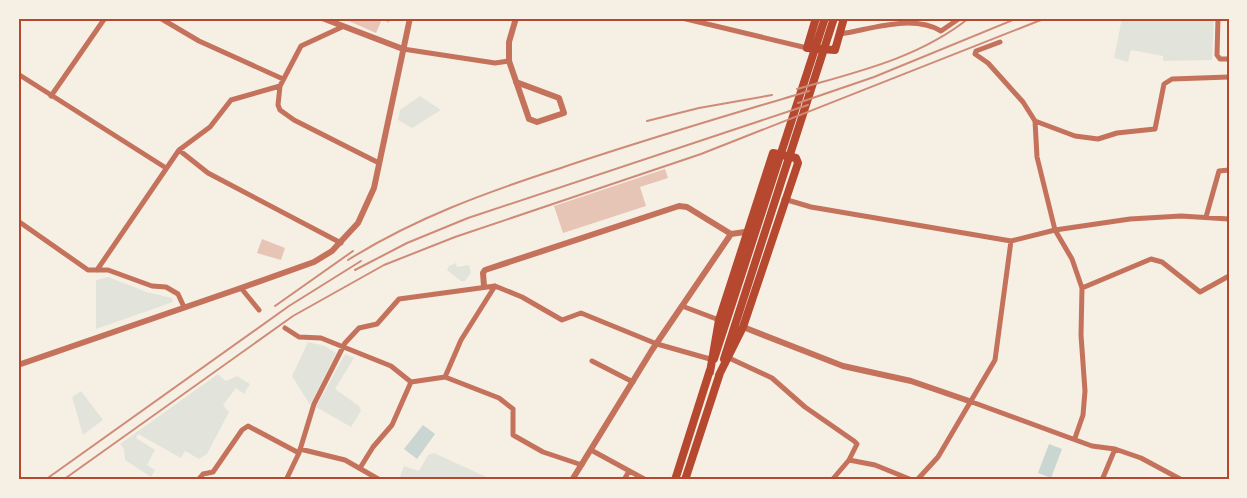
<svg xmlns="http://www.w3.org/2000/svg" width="1247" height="498" font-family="'PT Sans',sans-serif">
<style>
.green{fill:#e2e4dc}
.water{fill:#c9d6d2}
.building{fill:#e6c5b7}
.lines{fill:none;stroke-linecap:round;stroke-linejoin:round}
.minor{stroke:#c5725c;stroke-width:5}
.tertiary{stroke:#c5725c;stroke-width:6}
.primary{stroke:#b5482f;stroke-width:8}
.rail{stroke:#cf8b77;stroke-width:2}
.neatline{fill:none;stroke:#b5482f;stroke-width:2}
</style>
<rect width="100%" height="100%" fill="#f6efe4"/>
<path class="green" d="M1122,18H1214L1212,60L1163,61V56L1131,50L1128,62L1114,58Z
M420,96L441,110L412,128L398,120L400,110Z
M456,263L457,267L469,265L471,273L465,281H461L447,270L449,266Z
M108,277L147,292L172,298L173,302L96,329V280Z
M308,342L325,346L336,353L310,405L292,376Z
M345,354L354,358L335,389L359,406L361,411L351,427L316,407Z
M218,374L226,381L237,376L250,384L244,394L236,388L223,405L229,412L207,454L199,459L185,451L181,458L138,434L136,438L155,450L147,465L155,470L151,477L125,460L124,449L120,444Z
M81,391L103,420L83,435L72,397Z
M434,453L493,480H399L404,466L419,471L428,455Z"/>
<path class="water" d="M423,425L435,434L417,459L404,449Z
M1049,444L1062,449L1051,478L1038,473Z"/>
<path class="building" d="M342,18H391L389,23L382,19L376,33Z
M665,169L668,178L640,187L646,206L563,233L554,206Z
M262,239L285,248L281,260L257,253Z"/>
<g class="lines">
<path class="minor" d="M160,18L199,41L283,79
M682,18L807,48
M1218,18L1217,55L1220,59H1229
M342,27L301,46L280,86L278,105L280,110L294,120L379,163
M840,34C872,29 912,14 941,31L960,18
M1000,42L976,51L975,54L988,63L1023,102L1035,121L1037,157L1055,230L1072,259L1082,288L1081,335L1085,391L1083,415L1075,438
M403,49L495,63L509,61
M18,74L166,168
M51,96L105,18
M1035,121L1075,136L1098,139L1117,133L1155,129L1164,84L1172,79L1229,77
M179,150L208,173L341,243
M784,199L811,207L1011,241L1055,230L1130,219L1181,216L1229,219
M1206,217L1219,171L1229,170
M18,221L88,270H108L152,286L166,287L178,294L184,307
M97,270L179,150L210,127L231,100L280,86
M241,288L259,310
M1082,288L1151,259L1162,262L1200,292L1229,276
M682,306L719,320
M285,328L299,337L321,338L391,366L411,382L445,377L461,340L495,286
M729,358L772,378L805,407L854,441L857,444L849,460L832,480
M592,361L633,382
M445,377L499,398L513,409V435L543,452L582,465
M972,402L1092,446L1115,449L1141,458L1182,480
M300,449L345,460L380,480
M591,450L646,480
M849,460L875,465L912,480
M360,468L373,447L392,425L411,382
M198,480L203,474L213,472L242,430L248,426L299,453
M286,480L299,453L314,404L345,343L359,328L377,324L399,299L495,286L522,297L562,320L581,313L657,344L710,359
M624,480L629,471
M917,480L938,457L995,360L1011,241
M1102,480L1115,449"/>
<path class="tertiary" d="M322,18L403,49
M516,18L509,42V61L529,119L537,122L564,113L559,98L516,82
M484,286L483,273L485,270L679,206L687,207L731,234L745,232
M743,327L843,366L911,381L972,402
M18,365L241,288L314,262L332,251L358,223L374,188L410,18
M572,480L652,350L731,234"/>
<path class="primary" d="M816,18L807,48L835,50L844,18
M714,359L825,18
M724,359L834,18
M710,372L719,320L773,153L796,158L798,163L743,327L719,375
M675,480L710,370
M685,480L720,373"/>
<path class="rail" d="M797,89C857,72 919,58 969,18
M798,103L874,77L1018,18
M647,121L699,108L772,95
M348,260C415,218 487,192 561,168C643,140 726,116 809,91
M355,270L407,243L468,218L808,105
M275,306L353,251
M45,480L289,306L361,261
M63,480L293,316L384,265L455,237L701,154L1046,18"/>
</g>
<rect width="1247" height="498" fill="none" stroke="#f6efe4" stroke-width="39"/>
<rect x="20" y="20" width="1208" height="458" class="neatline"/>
</svg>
